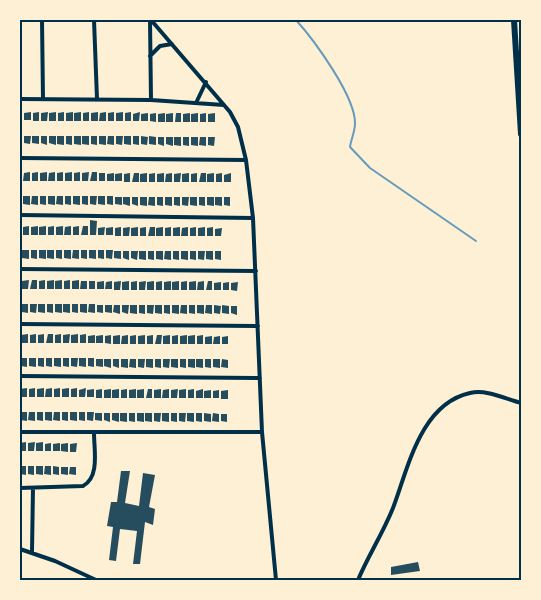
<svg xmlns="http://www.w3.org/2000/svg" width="541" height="600" font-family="'Alegreya Sans',sans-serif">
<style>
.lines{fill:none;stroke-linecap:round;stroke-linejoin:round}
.stream{stroke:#669bbc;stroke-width:2}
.building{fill:#264d5e}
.minor{stroke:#003049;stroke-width:4}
.motorway{stroke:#003049;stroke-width:6}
.neatline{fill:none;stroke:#003049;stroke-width:2}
</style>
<rect width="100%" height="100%" fill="#fdf0d5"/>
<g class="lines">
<path class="stream" d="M296,20C314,40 356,97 355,124C355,131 351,140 350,147L370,168L476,241"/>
</g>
<path class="building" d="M31,112V120H24V113Z
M39,112V121H33V113Z
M48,112L47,121H41V113Z
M56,112V121H49V113Z
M64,112V121H58V113Z
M73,112V121H66V113Z
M81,112V121H74V113Z
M89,112V121H83V113Z
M98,112V121H91V113Z
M106,112V121H99L100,113Z
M114,112V121H108V113Z
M123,112V121H116V113Z
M131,112V121H125V113Z
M140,112L139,121H133V114Z
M148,113V121H141V114Z
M156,113V122L150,121V114Z
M165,113V122H158V114Z
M173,113V122H166V114Z
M176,113H181V122H175Z
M190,113V122H183V114Z
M198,113V122H191V114Z
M206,113V122H200V114Z
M215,113V122H208V114Z
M24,136H31L30,144L24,143Z
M32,136H39V144L32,143Z
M41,136H47V145L41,143Z
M49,136H56V145L49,143Z
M57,136H64V145L57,144Z
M66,136H72V145L66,144Z
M74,136H81V145L74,144Z
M82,136H89V145L82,144Z
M91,136H97V145L91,144Z
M99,136H106V145L99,144Z
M108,136H114V145L107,144Z
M116,136H123L122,145L116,144Z
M124,136H131V145L124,144Z
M133,136H139V145L133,144Z
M141,136L148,137L147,145L141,144Z
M149,136L156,137V145L149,144Z
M158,137H164V146L158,144Z
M166,137H173V146L166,144Z
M174,137H181V146L174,145Z
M183,137H189V146L183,145Z
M191,137H198V146L191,145Z
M200,137H206V146L199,145Z
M208,137H215L214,146L208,145Z
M30,172V181H23L24,173Z
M38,172V181H32V173Z
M47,172V181H40V173Z
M55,172V181H48L49,173Z
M63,172V181H57V173Z
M72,172V181H65V173Z
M80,172V181H74V173Z
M89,172L88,181H82V173Z
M92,172H97V181H90Z
M99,173H105V181H99Z
M114,173V181H107V174Z
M122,173V181H115V174Z
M130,173V182H124V174Z
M134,173H139V182H132Z
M147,173V182H140V174Z
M155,173V182H149V174Z
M164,173V182H157V174Z
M172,173V182H165L166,174Z
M181,173L180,182H174V174Z
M189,173V182H182V174Z
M197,173V182H191V174Z
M201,173H206V182H199Z
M214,173V182H207V174Z
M222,173V182H216V174Z
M231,173V182H224V175Z
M23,196H30V205L23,204Z
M32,196H38V205L31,204Z
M40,196H46V205L40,204Z
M48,196H55V205L48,204Z
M57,196H63V205L56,204Z
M65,196H71V205L65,204Z
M73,196H80V205L73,204Z
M82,196H88V205L82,204Z
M90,196H97L96,205L90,204Z
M98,196H105V205L98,204Z
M107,196H113V205L107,204Z
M115,197H122V205L115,204Z
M123,197H130V206L123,204Z
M132,197H138V206L132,204Z
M140,197H147V206L140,205Z
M149,197H155V206L148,205Z
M157,197H163V206L157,205Z
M165,197H172V206L165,205Z
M174,197H180V206L174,205Z
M182,197H189L188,206L182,205Z
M190,197H197V206L190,205Z
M199,197H205V206L199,205Z
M207,197H214V206L207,205Z
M215,197H222V206L215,205Z
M224,197H230V206L224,205Z
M90,220L97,221L96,235H90Z
M29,226V235H23V227Z
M38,226V235H31V227Z
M46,226V235H39V227Z
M54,226V235H48V227Z
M63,226V235H56V227Z
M71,226V235H64L65,227Z
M79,226V235H73V227Z
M83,226H88V235H81Z
M105,227L104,235H98V228Z
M113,227V235H106V228Z
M121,227V236H115V228Z
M130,227L129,236H123V228Z
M138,227V236H131V228Z
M146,227V236H140V228Z
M150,227H155V236H148Z
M163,227V236H156V228Z
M171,227V236H165V228Z
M180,227V236H173V228Z
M188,227V236H181L182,228Z
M196,227V236H190V228Z
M205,227V236H198V228Z
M213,227V236H207V228Z
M222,228L221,236H215V229Z
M22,250H29V259L22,258Z
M31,250H37V259L31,258Z
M39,250H46V259L39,258Z
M47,250H54V259L47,258Z
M56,250H62V259L56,258Z
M64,250H71V259L64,258Z
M73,250H79V259L72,258Z
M81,250H87V259L81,258Z
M89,250H96V259L89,258Z
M98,250H104V259L98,258Z
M106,250H113L112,259L106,258Z
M114,251H121V259L114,258Z
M123,251H129V260L123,258Z
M131,251H138L137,260L131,258Z
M139,251H146V260L139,259Z
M148,251H154V260L148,259Z
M156,251H163V260L156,259Z
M165,251H171V260L164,259Z
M173,251H179V260L173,259Z
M181,251H188V260L181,259Z
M190,251H196V260L190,259Z
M198,251H205L204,260L198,259Z
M206,251H213V260L206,259Z
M215,251H221V260L215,259Z
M29,280L28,289H22V281Z
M32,280H37V289H30Z
M45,280V289H39V281Z
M54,280V289H47V281Z
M62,280V289H55V281Z
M70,280V289H64V281Z
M79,280V289H72V281Z
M81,281H87V289H80Z
M89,281H95V289H89Z
M104,281V289H97V282Z
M112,281V289H105L106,282Z
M121,281L120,290H114V282Z
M129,281V290H122V282Z
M137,281V290H131V282Z
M146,281L145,290H139V282Z
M154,281V290H147V282Z
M162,281V290H156V282Z
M171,281V290H164V282Z
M179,281V290H172V282Z
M187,281V290H181V282Z
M196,281V290H189V282Z
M204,281V290H197L198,282Z
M208,281H212V290H206Z
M221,282V290H214V283Z
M229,282V290H223V283Z
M238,282L237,291L231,290V283Z
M22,304H28V313L22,312Z
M30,304H37L36,313L30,312Z
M38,304H45V313L38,312Z
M47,304H53V313L47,312Z
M55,304H62V313L55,312Z
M63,304H70V313L63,312Z
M72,304H78V313L72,312Z
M80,304H87V313L80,312Z
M89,304H95V313L88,312Z
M97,305H103V313L97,312Z
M105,305H112V313L105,312Z
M114,305H120V314L113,312Z
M122,305H129L128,314L122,312Z
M130,305H137V314L130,313Z
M139,305H145V314L139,313Z
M147,305H154L153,314L147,313Z
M155,305H162V314L155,313Z
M164,305H170V314L164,313Z
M172,305H179V314L172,313Z
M181,305H187V314L180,313Z
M189,305H195V314L189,313Z
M197,305H204V314L197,313Z
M206,305H212V314L205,313Z
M214,305L221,306L220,314L214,313Z
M222,305L229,306V314L222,313Z
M231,306H237V315L231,313Z
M28,334V343H21V335Z
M36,334V343H30V335Z
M44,334V343H38V335Z
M48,334H53V343H46Z
M61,334V343H55V335Z
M70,334L69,343H63V335Z
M78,334V343H71V335Z
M86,334V343H80V335Z
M95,335V343H88V336Z
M103,335V343H96V336Z
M111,335V344L105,343V336Z
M120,335V344H113V336Z
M128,335V344H121L122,336Z
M136,335V344H130V336Z
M145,335V344H138V336Z
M153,335V344H147V336Z
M157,335H162L161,344H155Z
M170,335V344H163V336Z
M178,335V344H172V336Z
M187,335V344H180V336Z
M195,335V344H188V336Z
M203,335V344H197V336Z
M212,336V344H205V337Z
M220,336V344H213L214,337Z
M228,336V344H222V337Z
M21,358H27V367L21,366Z
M29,358H36V367L29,366Z
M38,358H44V367L38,366Z
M46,358H52V367L46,366Z
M54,358H61V367L54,366Z
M63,358H69V367L63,366Z
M71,358H78L77,367L71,366Z
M79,358H86V367L79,366Z
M88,358H94V367L88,366Z
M96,359H103V367L96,366Z
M104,359H111V368L104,366Z
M113,359H119V368L113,366Z
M121,359H128V368L121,367Z
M130,359H136V368L129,367Z
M138,359H145L144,368L138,367Z
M146,359H153V368L146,367Z
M155,359H161V368L155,367Z
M163,359H170L169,368L163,367Z
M171,359H178V368L171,367Z
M180,359H186V368L180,367Z
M188,359H195V368L188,367Z
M196,359H203V368L196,367Z
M205,359H211V368L205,367Z
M213,359H220V368L213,367Z
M222,359L228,360V368L221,367Z
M27,388V397H20V389Z
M35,388V397H29V389Z
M44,388V397H37V389Z
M52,388V397H45L46,389Z
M60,388V397H54V389Z
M69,388V397H62V389Z
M77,388V397H71V389Z
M86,388L85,397H79V390Z
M94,389V397H87V390Z
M102,389V398H96V390Z
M111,389V398H104V390Z
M119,389V398H112V390Z
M127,389V398H121V390Z
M136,389V398H129V390Z
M144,389V398H137V390Z
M148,389H152V398H146Z
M161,389V398H154V390Z
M169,389V398H162L163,390Z
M178,389L177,398H171V390Z
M186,389V398H179V390Z
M194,389V398H188V390Z
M203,389V398H196V391Z
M211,390V398H204V391Z
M219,390V398H213V391Z
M228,390V399H221V391Z
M20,412H27V421L20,420Z
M29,412H35V421L28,420Z
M37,412H43V421L37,420Z
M45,412H52V421L45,420Z
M54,412H60V421L53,420Z
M62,412H68V421L62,420Z
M70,412H77V421L70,420Z
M79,412H85V421L79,420Z
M87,412H94L93,421L87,420Z
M95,413H102V421L95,420Z
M104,413H110V422L104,420Z
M112,413H119V422L112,420Z
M120,413H127V422L120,421Z
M129,413H135V422L129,421Z
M137,413H144V422L137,421Z
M145,413H152V422L145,421Z
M154,413H161L160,422L154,421Z
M162,413H169V422L162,421Z
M171,413H177V422L171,421Z
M179,413H186L185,422L179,421Z
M187,413H194V422L187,421Z
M196,413H202V422L196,421Z
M204,413L211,414V422L204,421Z
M213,413L219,414V422L212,421Z
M221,414H227V422L221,421Z
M26,442V451H20V443Z
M35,442L34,451H28V443Z
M43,442V451H36V443Z
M51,443V451H45V444Z
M60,443V451H53V444Z
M68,443V452L61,451V444Z
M77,443L76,452H70V444Z
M20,466H26V475L20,474Z
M28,466H34V475L28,474Z
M36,466H43V475L36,474Z
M45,466H51V475L44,474Z
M53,466L59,467V475L53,474Z
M61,467H68V475L61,474Z
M70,467H76V475L69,474Z
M121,471H130L125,503L139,506L143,473L155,475L149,507L155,509L153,525L145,522L140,564H133L137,531L120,529L116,561L109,560L113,527L107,526L111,502H117Z
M418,562L420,571L391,575V567Z"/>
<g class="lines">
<path class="minor" d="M42,20L43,99
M94,20L97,99
M150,20L151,100
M151,20L230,112L238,127L246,160L253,218L262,432L276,580
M150,56L160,46L172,44
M20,99L151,100L224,105
M196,103L206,82
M20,158L246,160
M20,215L253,218
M20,269L256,271
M20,324L258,326
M20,376L260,378
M20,432H262
M20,488L83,486C100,477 94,450 94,433
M20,549L55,561L96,580
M32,552L33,488
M358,580C368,556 383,533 393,508C408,469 420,404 470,393C487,389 505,399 521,403"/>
<path class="motorway" d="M514,20L521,134"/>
</g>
<rect width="541" height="600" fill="none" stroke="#fdf0d5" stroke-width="42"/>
<rect x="21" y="21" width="499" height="558" class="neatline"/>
</svg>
